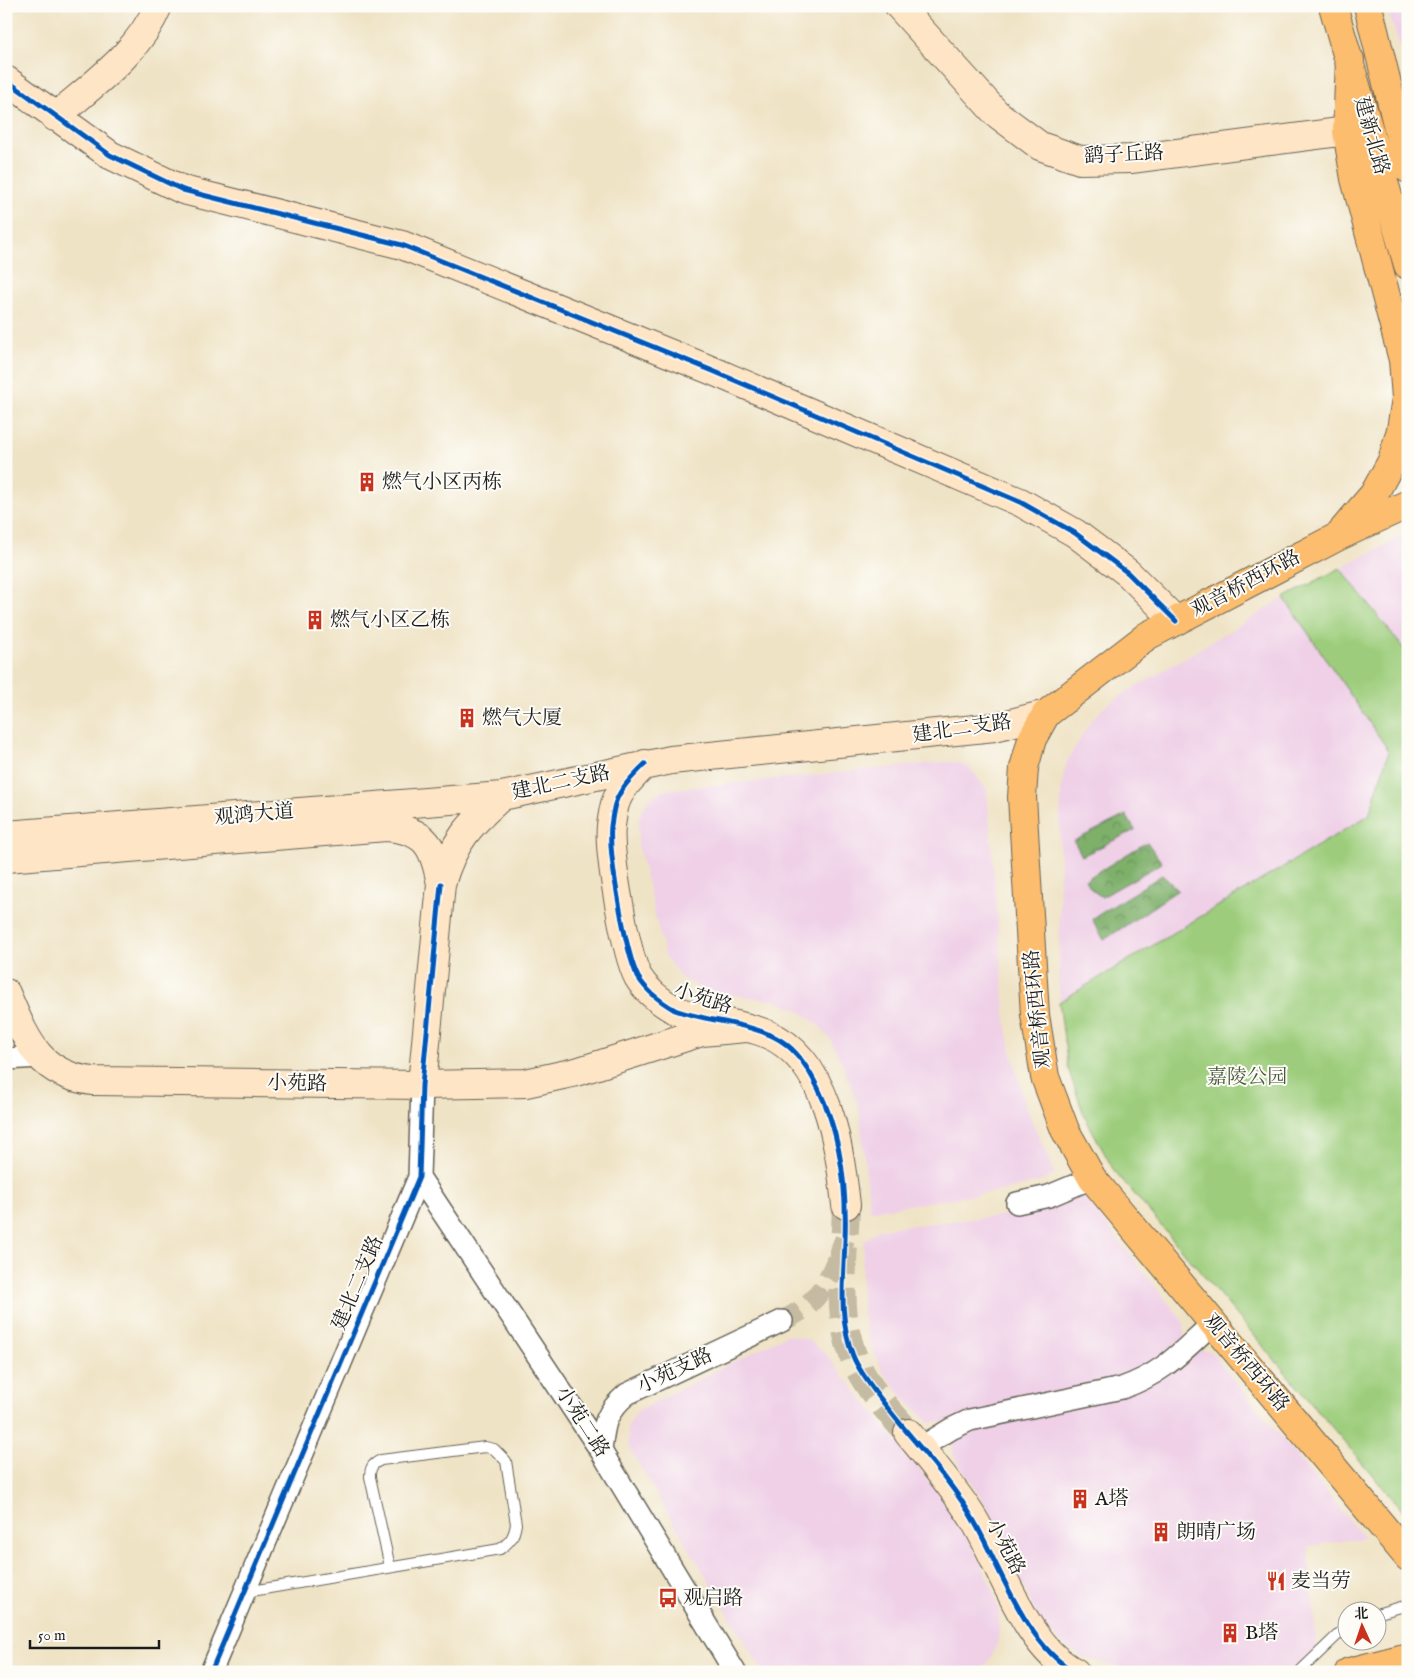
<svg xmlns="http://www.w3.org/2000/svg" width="1414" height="1678" font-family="'IM FELL English','Noto Serif SC',serif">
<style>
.built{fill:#efd0e7}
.green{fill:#9dcd7b;stroke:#5c744c}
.forest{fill:url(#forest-crowns);stroke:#4d6644}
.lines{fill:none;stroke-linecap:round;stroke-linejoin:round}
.street-tunnel{stroke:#c5bba3;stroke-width:21;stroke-dasharray:21 11;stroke-linecap:butt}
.secondary-tunnel{stroke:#c5bba3;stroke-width:28;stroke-dasharray:28 14;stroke-linecap:butt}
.lane-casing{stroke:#666257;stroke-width:12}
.street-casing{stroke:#666257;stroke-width:24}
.secondary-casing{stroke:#666257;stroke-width:30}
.primary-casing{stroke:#666257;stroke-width:30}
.lane{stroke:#fff;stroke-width:10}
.street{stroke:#fff;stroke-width:21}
.secondary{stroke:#fee5c5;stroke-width:28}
.primary{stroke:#fcbd6e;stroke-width:28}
.cycleway-casing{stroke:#fdfcf7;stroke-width:8}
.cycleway{stroke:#0057b8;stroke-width:5}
.labels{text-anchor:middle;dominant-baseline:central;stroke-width:4;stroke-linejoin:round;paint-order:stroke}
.street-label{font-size:20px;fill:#1c1c1c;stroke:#fdfcf7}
.poi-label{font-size:20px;fill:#1c1c1c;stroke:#fdfcf7;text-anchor:start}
.park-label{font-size:20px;fill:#495a3d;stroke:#fdfcf7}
</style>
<defs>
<pattern id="forest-crowns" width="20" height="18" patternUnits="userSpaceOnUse" patternTransform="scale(1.25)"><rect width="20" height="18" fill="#7eb06b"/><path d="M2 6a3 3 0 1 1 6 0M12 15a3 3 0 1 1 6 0" fill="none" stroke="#668e57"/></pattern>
</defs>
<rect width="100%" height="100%" fill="#fdfcf7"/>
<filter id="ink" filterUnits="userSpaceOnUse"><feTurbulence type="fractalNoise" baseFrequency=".02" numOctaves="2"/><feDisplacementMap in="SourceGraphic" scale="10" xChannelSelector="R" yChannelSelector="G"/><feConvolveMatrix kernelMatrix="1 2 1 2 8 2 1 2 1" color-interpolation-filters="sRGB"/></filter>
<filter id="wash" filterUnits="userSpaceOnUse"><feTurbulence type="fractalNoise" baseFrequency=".0096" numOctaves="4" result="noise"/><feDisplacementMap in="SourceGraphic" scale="20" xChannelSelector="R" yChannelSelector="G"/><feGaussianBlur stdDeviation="1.12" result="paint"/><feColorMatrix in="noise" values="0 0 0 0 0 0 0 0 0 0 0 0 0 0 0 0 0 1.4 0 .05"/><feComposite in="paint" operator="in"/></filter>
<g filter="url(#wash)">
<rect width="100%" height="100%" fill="#efe3c5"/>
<path class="built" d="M1386,6H1408V69Z
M1408,533V1517L1113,1169L1084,1115L1068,1068L1059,1002L1060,813L1062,782L1067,761L1092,719L1109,703L1284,598Z
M945,762H958L970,768L987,790L1006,1021L1011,1051L1026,1107L1055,1174L1044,1180L1008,1190L870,1211L859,1108L842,1062L830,1039L817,1024L798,1010L776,1001L706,991L681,978L665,956L638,845L639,819L644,806L653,796L664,790Z
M1074,1196L1085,1198L1184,1323V1338L1139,1373L944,1422H928L902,1396L883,1372L870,1342L863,1314L861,1282L864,1241L879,1229L1016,1214L1053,1205Z
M787,1335L806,1339L825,1353L937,1491L968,1536L992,1587L999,1612V1633L997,1646L989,1661L979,1672H763L629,1448L627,1428L637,1411Z
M1199,1350L1210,1351L1364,1538L1308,1546L1317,1648L1295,1668L1274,1672H1148L1116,1667L1082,1657L1060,1643L1037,1616L991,1513L953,1454L952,1438Z"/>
<path class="green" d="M1340,568L1408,654V1517L1113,1169L1084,1115L1068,1068L1059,1002L1369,815L1389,751L1284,598Z"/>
<path class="forest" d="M1126,815L1135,830L1082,856L1074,841Z
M1147,842L1162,863L1102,897L1092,890L1085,880Z
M1162,875L1178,890L1104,940L1092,919Z"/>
</g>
<g filter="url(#ink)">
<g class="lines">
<path class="street-tunnel" d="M782,1321C822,1303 830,1277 845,1239"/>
<path class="secondary-tunnel" d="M846,1205C845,1254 835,1308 853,1355C863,1384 888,1410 908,1433"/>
<defs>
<path id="lane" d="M246,1592L500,1549C510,1542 514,1537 516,1524L506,1461L494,1449L485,1447L381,1460C372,1464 370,1468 370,1477L390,1567
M1376,1614L1408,1605
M1299,1672L1346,1627"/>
<path id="street" d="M6,1059L39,1057
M419,1177L601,1451L735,1672
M1017,1203L1049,1196L1092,1178
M920,1448L951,1429L970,1420L1122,1388C1164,1373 1181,1352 1213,1323
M601,1451C604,1423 605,1413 627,1394L782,1321
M211,1672L419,1177L422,1085"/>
<path id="secondary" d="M899,6L996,113L1040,146L1080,160L1131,159L1347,131
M6,80L110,155L183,190L402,245L713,371L1020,502L1075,533L1128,573L1176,621
M55,117C92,85 139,53 158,6
M645,764C633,776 620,788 615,804C613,811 612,819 611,826C608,852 626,955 638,977C647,992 661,1002 675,1010C705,1021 738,1022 767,1034C828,1059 840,1148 846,1205
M6,835L502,796L671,760L995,727L1046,714
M6,858L386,827C427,830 434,847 441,884
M6,993C26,1039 38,1075 93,1081L422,1085L526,1083L576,1072L702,1032L746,1028
M422,1085L441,884C453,842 470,824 502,796
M908,1433C931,1461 954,1488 973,1518C1002,1565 1024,1646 1075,1672"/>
<path id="primary" d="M1333,6L1408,265
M1368,6L1408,169
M1408,504L1337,537L1147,636L1046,714L1032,739L1024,768L1022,797L1035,1015L1045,1077L1065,1130L1092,1178L1408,1557
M1344,529L1374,494L1392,461L1401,430L1406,398L1403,360L1355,179L1347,131L1350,60
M1349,1672L1408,1657"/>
</defs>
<use href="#lane" class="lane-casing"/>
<use href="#street" class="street-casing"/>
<use href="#secondary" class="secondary-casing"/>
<use href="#primary" class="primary-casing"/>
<use href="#lane" class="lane"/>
<use href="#street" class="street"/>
<use href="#secondary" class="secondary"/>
<use href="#primary" class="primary"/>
<defs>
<path id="cycleway" d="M6,80L110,155L183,190L402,245L713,371L1020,502L1075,533L1128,573L1176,621
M645,764C633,776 620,788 615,804C613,811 612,819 611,826C608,852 626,955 638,977C647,992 661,1002 675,1010C708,1022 749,1022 780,1040C798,1051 809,1070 818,1088C841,1135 847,1188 845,1239C844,1278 838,1319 853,1356C859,1371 870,1385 880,1398C910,1439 949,1476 974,1521C1000,1567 1027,1647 1075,1672
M211,1672L419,1177L422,1085L441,884"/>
</defs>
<use href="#cycleway" class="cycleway-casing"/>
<use href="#cycleway" class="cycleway"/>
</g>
</g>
<defs>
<symbol id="building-bare" viewBox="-9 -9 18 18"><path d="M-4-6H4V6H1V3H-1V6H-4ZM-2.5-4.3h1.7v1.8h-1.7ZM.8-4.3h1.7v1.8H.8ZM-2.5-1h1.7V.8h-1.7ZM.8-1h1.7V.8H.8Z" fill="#c8321e" stroke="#fdfcf7" stroke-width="2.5" paint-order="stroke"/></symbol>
<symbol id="restaurant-bare" viewBox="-9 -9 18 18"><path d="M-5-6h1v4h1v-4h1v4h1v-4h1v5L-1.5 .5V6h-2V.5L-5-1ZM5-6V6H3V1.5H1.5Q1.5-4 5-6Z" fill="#c8321e" stroke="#fdfcf7" stroke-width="2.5" paint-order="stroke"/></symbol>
<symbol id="bus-bare" viewBox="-9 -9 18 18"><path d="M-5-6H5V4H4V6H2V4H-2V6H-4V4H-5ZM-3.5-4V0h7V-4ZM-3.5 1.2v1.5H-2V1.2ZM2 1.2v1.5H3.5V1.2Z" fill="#c8321e" stroke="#fdfcf7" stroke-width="2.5" paint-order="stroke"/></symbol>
</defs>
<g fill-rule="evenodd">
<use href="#building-bare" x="353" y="468" width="28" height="28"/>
<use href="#building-bare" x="301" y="606" width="28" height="28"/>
<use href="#building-bare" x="453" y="704" width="28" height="28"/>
<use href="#building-bare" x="1066" y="1485" width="28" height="28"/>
<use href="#building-bare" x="1147" y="1518" width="28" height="28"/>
<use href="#restaurant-bare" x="1262" y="1567" width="28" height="28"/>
<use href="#bus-bare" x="654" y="1584" width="28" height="28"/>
<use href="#building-bare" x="1216" y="1619" width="28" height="28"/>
</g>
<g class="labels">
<g class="street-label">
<text transform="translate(1371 136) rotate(74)">建新北路</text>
<text transform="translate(1124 155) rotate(-3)">鹞子丘路</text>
<text transform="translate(1246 584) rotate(-28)">观音桥西环路</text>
<text transform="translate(962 729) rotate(-8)">建北二支路</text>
<text transform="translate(561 783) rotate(-12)">建北二支路</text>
<text transform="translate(254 815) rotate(-5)">观鸿大道</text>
<text transform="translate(703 999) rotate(18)">小苑路</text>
<text transform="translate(1038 1009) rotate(-96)">观音桥西环路</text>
<text transform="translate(297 1084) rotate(1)">小苑路</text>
<text transform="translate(358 1283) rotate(-67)">建北二支路</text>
<text transform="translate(1246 1363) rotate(50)">观音桥西环路</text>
<text transform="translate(675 1371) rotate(-25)">小苑支路</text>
<text transform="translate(582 1422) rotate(57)">小苑二路</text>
<text transform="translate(1005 1547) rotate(62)">小苑路</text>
</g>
<g class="poi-label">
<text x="382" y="482">燃气小区丙栋</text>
<text x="330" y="620">燃气小区乙栋</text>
<text x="482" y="718">燃气大厦</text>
<text x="1095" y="1499">A塔</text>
<text x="1176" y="1532">朗晴广场</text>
<text x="1291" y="1581">麦当劳</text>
<text x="683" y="1598">观启路</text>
<text x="1245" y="1633">B塔</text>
</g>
<g class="park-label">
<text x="1247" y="1077">嘉陵公园</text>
</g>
</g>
<rect width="1414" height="1678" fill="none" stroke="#fdfcf7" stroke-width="25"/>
<g transform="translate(1362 1626) rotate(357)"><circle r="24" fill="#fdfcf7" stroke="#a3a29f"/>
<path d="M0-4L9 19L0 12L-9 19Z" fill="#c8321e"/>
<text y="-8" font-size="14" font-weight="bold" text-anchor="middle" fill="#1c1c1c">北</text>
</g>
<path d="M30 1640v8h129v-8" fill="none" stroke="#1c1c1c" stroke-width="2.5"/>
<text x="38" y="1640" font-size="15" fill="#1c1c1c" stroke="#fdfcf7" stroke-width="4" paint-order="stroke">50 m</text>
</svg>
